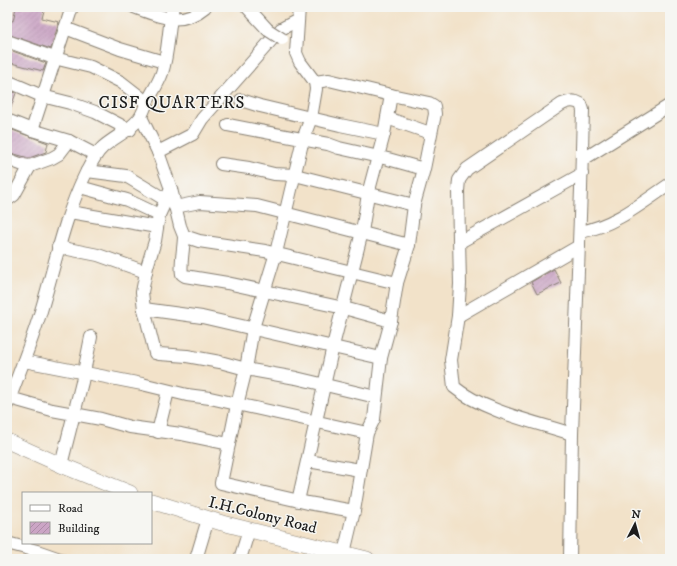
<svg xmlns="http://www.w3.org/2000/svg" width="677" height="566" viewBox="0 0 677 566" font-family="'IM FELL DW Pica',serif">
	<defs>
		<pattern id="building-hatch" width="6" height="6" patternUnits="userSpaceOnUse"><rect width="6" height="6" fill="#cba5c5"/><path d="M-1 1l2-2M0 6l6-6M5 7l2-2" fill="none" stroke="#ae8da9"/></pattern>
	</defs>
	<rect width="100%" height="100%" fill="#f6f6f2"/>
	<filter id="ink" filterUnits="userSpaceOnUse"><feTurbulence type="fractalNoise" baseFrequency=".025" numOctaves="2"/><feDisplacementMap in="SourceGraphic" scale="8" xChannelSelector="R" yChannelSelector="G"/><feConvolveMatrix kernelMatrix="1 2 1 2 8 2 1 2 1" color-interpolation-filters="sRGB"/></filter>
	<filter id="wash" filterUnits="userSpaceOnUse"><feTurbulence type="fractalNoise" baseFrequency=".012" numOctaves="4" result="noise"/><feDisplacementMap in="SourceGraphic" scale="16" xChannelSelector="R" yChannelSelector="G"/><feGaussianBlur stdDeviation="0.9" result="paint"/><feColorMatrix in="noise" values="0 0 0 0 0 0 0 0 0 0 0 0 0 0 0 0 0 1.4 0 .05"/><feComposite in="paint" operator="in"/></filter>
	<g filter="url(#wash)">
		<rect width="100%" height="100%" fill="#f2e2c9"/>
		<g id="blocks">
			<g fill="url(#building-hatch)">
				<polygon points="16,7 45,7 42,18 59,22 51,49 7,34 7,20 13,21"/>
				<polygon points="7,49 46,63 43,71 7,62"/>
				<polygon points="8,90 16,93 9,113 7,113 7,93"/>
				<polygon points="7,128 48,143 46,152 29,158 7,152"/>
				<polygon points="554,269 561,283 537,294 531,282"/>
			</g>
		</g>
	</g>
	<g filter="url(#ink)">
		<use href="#blocks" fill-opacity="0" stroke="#877f72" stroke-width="1"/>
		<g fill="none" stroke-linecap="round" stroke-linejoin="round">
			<g stroke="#877f72" stroke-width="14">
				<g id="minor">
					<path d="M134,7C160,17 181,27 205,7"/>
					<polyline points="247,7 268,30"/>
					<polyline points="299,7 296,53 300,62 315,82 316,89 311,118 303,139 276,253 253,328 246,369 237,405 221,483 308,503 354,511 344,553"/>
					<polyline points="65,28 120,49 164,62"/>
					<polyline points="7,41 54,58 91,67 121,82 139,96 147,104"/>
					<polyline points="7,81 42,96 70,103 95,112 130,130"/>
					<polyline points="241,100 260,106 340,125 384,134"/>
					<polyline points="141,117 158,152 171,189 180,226 184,236 199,241 265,251 397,283"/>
					<polyline points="387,118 430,133"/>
					<polyline points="7,120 32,130 69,141 96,155"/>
					<polyline points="228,125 328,144 339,148 388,159 424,169"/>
					<polyline points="32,130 72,7"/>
					<polyline points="158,152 193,134 202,119 281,29 298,20"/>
					<polyline points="7,159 23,165 30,166 52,158 59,154 69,141"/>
					<polyline points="582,160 670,105"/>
					<polyline points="221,164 249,168 274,174 295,175 414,205"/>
					<polyline points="87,171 126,176 166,200"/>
					<polyline points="80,187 127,200 159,215"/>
					<polyline points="171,189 159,215 155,241 147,267 142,292 144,309 155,353 159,354 187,356 220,362 246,369 296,378 376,397"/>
					<polyline points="7,200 14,195 30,166"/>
					<polyline points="175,207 200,202 257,206 409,245"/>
					<polyline points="70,212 157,227"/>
					<path d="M580,232C614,226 642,203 670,184"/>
					<path d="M184,236C184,246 180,265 182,274L185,276L227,283L344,308L391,321"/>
					<polyline points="460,242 582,174"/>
					<polyline points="58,247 98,255 146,272"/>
					<polyline points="144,309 202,317 381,358"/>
					<polyline points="458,316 579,246"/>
					<polyline points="24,361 142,384 187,395 210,398 367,433"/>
					<polyline points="10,398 52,410 101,419 130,427 181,434 229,444"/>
					<path d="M7,405C19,374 31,343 41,311C55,265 64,218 85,175C90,165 95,154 103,147C116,136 128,132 139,119C143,114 145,106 148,100C153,91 159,82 162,73C169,51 168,29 173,7"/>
					<polyline points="158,432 168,391"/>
					<polyline points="308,461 360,470"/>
					<polyline points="61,465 82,382 91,337"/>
					<polyline points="298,501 333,346 362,232 368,194 384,134 391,95 329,80 315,82"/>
					<polyline points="354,511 367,433 374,419 381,358 391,321 397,283 409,245 414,205 424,169 435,114 434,106 429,103 391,95"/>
					<polyline points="7,543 37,551 60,559"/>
					<polyline points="196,559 208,519"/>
					<polyline points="240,559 249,530"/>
					<path d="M570,559L572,434L581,189L583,110L581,104C574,100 569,101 562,104L467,169L459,180L458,191L460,284L458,316L451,360L454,387C483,411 535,422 572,434"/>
				</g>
			</g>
			<g stroke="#877f72" stroke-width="16">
				<g id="tertiary">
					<polyline points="7,441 61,465 130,493"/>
					<polyline points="151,501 222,523 367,559"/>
				</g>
			</g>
			<use href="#minor" stroke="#fff" stroke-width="12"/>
			<use href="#tertiary" stroke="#fff" stroke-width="15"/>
			<g stroke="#877f72" stroke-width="14" stroke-linecap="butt">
				<polyline id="minor-bridge" points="268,30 282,39"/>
			</g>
			<use href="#minor-bridge" stroke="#fff" stroke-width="12"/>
		</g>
	</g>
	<g text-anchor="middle" stroke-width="3" stroke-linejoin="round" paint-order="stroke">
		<g font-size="16" fill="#1c1c1c" stroke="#f6f6f2">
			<text transform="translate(263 514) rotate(14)" y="6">I.H.Colony Road</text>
		</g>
		<g font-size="17" letter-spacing="1" fill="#1c1c1c" stroke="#f6f6f2">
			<text x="172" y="108">CISF QUARTERS</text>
		</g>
	</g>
	<rect width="677" height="566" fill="none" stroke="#f6f6f2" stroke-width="24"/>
	<rect x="22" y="492" width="130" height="52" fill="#f6f6f2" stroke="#9f9f9c"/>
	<rect x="30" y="505" width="20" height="6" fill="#ffffff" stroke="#9f9f9c"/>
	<text x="58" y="512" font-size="12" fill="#1c1c1c">Road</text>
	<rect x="30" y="522" width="20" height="12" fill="url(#building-hatch)" stroke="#9f9f9c"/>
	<text x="58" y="532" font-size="12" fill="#1c1c1c">Building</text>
	<g transform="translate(635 524) rotate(6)" stroke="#f6f6f2" stroke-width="3" paint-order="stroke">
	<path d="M0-3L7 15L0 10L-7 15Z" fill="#1c1c1c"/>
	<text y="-6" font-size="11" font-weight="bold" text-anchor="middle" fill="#1c1c1c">N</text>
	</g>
</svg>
